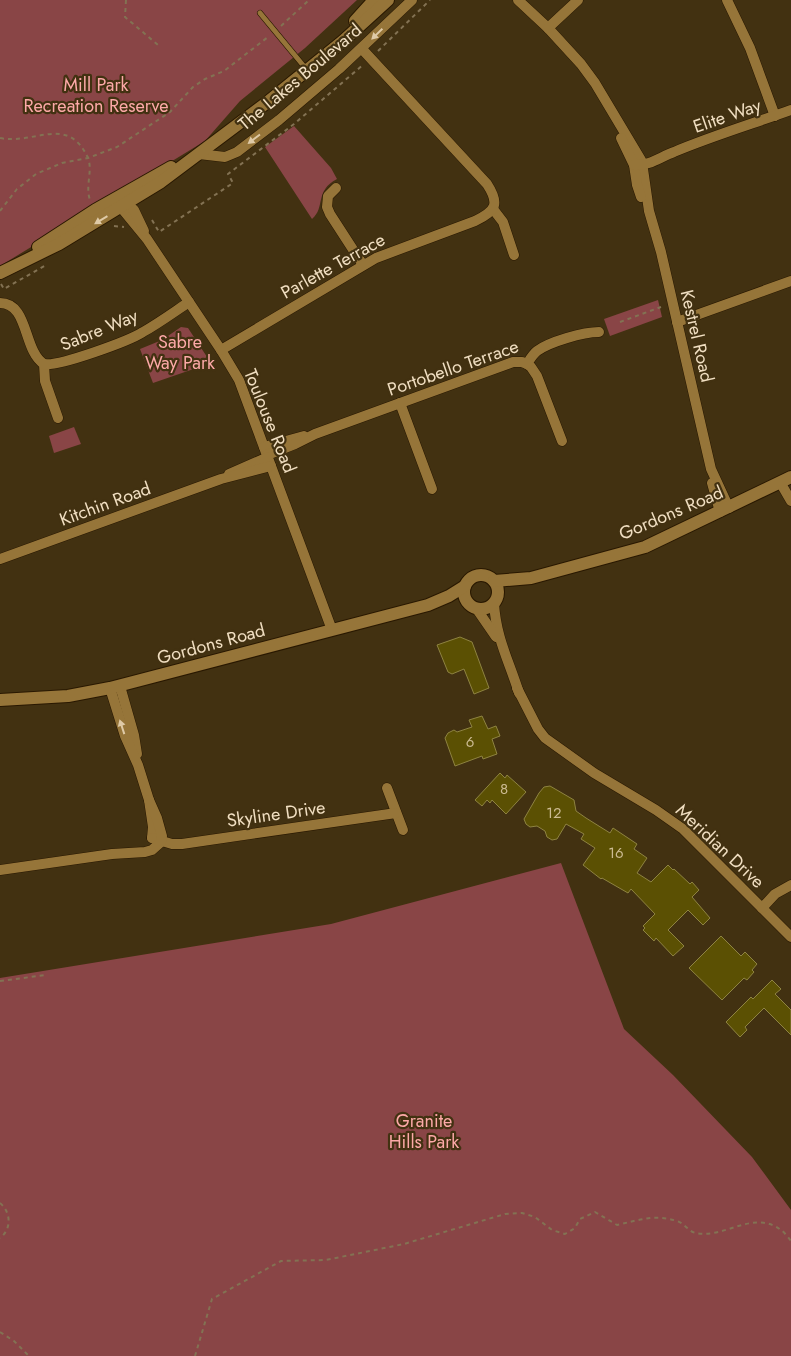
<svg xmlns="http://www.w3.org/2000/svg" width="791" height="1356" viewBox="0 0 791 1356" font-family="Jost,sans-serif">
	<rect width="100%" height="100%" fill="#423111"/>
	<g fill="#894546">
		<polygon points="0,0 357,0 305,48 240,101 205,141 0,266"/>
		<path d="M294,126L331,168L337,179C314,191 326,207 312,219L265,147Z"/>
		<polygon points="658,300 662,317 610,336 604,319"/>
		<polygon points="181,327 188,328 211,363 153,383 140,349 162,340"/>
		<polygon points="74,427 81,444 54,453 49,436"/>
		<polygon points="561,863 624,1029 673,1075 752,1157 791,1210 791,1356 0,1356 0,978 331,924"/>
	</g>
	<g fill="#5b5003" stroke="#8e8341">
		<polygon points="460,637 472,642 489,688 474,694 464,669 452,674 448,672 437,645"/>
		<polygon points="482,716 488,729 496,726 500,736 492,739 497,754 483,759 482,756 455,766 445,738 448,733 454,730 457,732 472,727 469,720"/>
		<polygon points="500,773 505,778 507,775 526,792 506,814 492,800 490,803 487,800 482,806 475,800"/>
		<polygon points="550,786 574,800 576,811 586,818 610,833 613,828 637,844 634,849 647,858 637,873 651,882 668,865 673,870 674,869 690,884 692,882 699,890 692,897 710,918 703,925 688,910 668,930 684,946 673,956 656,938 654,941 643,930 645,928 643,926 655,914 631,889 628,893 602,878 601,879 583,865 595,848 581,839 584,834 566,824 557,839 552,840 547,837 545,831 537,826 530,827 526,824 524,819 539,793 544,787"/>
		<polygon points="721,936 741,956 745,952 757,964 752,970 754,972 747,980 744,978 722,1000 689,968"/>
		<polygon points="772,980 781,989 775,994 791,1010 791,1035 764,1008 745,1027 747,1030 740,1037 726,1022 751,997 753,999"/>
	</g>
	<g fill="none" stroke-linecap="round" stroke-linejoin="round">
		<g stroke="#291800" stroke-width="6">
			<polyline id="lane" points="260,13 307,70"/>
		</g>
		<g stroke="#291800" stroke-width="11">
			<g id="street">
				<polyline points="518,0 548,28 581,64 595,83 641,160 643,169 649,211 661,252 711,469 729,508"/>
				<polyline points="727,0 750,48 775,116"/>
				<polyline points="548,28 578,0"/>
				<polyline points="621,138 634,165 637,185 641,197"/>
				<polyline points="199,154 225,157 237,152 279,120 339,69 412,0"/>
				<path d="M634,165C650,166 660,157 674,152C712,136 752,124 791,110"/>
				<polyline points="336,188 328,196 327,207 330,214 363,265"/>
				<polyline points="119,199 124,211 147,239 221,350 239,380 332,630"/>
				<polyline points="122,199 134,210 144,231"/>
				<polyline points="493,209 503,222 514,255"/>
				<path d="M0,303C29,303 23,351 44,364L45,381L58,418"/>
				<polyline points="677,322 791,281"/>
				<path d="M221,350L376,258L475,221C496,211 500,204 487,184L362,49"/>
				<path d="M44,364C58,367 129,341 143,332C159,323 174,312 189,302"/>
				<polyline points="527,364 531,367 537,376 562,441"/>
				<polyline points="400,403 432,489"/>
				<polyline points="264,447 304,436"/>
				<path d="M267,455L295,444L315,434L513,362H522L527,364C530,359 533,354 537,351C549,342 583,332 599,332"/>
				<polyline points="229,474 268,457"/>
				<polyline points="780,482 791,501"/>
				<polyline points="712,483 720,512"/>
				<polyline points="0,559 221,479 271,466"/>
				<path d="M494,603C496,638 509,661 519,693"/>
				<polyline points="476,608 496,637"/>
				<polyline points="120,686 134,735 137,754"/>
				<polyline points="110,688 125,736 138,765 149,800 153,827 152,838"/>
				<polyline points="517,688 538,729 545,738 594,773 656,810 683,829 791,937"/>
				<polyline points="387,788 403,830"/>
				<polyline points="152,838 172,844 182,844 396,813"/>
				<polyline points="0,870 112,854 145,852 152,850 161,842 162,836 157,818 149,800"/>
				<polyline points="762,908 775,894 791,885"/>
			</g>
		</g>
		<g stroke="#291800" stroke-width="14">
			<g id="secondary">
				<polyline points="355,21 374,0"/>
				<polyline points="38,247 95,210 171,167"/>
				<polyline points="0,273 59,244 161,182 269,101 343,41 388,0"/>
				<circle cx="481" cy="592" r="17"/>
				<polyline points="494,581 531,578 645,547 791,477"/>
				<polyline points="0,700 68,696 110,688 428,605 449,596 465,586"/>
			</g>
		</g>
		<g stroke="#837253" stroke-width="2" stroke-dasharray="4 4" stroke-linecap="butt">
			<polyline points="126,0 125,17 158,45"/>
			<polyline points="281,26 309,0"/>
			<polyline points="378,51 430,0"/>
			<path d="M0,138C35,145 68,114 88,158C93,171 85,186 90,200"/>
			<polyline points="0,211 17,189 36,174 62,163 88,158 117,147 170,112 193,87 205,79 224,71 268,37"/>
			<polyline points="152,220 159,232 233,183 228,174 294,124 364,64"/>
			<polyline points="114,226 124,227"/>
			<polyline points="1,284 4,289 46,265"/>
			<polyline points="620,322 661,307"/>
			<polyline points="0,981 46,975"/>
			<path d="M0,1203C11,1212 12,1229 0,1238"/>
			<polyline points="0,1332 14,1341 29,1356"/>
			<path d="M195,1356L212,1299L281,1261L326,1260L404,1244L505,1214L522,1213L535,1217L552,1230L565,1234L575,1228L580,1219L595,1212L617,1225C639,1220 654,1214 677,1221C684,1223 689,1232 696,1233C725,1239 753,1209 781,1230C784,1232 788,1237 791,1241"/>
		</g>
		<use href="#lane" stroke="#967539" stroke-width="5"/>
		<use href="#street" stroke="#967539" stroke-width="10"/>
		<use href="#secondary" stroke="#967539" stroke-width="12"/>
	</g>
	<defs><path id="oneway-solid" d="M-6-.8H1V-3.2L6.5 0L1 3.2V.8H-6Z" transform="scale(1.25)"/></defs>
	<g fill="#dfcaa7">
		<use href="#oneway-solid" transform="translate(377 34) rotate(136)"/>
		<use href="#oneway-solid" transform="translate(254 139) rotate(143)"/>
		<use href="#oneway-solid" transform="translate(101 220) rotate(149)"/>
		<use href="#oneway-solid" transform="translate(122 727) rotate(-108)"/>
	</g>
	<g text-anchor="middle" stroke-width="4.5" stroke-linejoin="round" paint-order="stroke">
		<g font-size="15" fill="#ccbb92">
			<text x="470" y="747">6</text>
			<text x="504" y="794">8</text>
			<text x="554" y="818">12</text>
			<text x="616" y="858">16</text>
		</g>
		<g font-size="18" fill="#f1dfc2" stroke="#423111">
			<text transform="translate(300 77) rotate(-40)" y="6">The Lakes Boulevard</text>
			<text transform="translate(727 116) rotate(-19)" y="6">Elite Way</text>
			<text transform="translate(333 266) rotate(-29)" y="6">Parlette Terrace</text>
			<text transform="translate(99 330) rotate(-22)" y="6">Sabre Way</text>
			<text transform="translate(697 336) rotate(77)" y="6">Kestrel Road</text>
			<text transform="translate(453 368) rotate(-19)" y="6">Portobello Terrace</text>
			<text transform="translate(270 421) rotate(68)" y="6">Toulouse Road</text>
			<text transform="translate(105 504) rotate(-20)" y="6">Kitchin Road</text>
			<text transform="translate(671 513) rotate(-23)" y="6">Gordons Road</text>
			<text transform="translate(211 644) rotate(-15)" y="6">Gordons Road</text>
			<text transform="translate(276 814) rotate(-8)" y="6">Skyline Drive</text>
			<text transform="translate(720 846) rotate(43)" y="6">Meridian Drive</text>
		</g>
		<g font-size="18" fill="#fda9a8" stroke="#423111">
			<text x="96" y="91">Mill Park<tspan x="96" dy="21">Recreation Reserve</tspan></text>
			<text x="180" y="348">Sabre<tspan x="180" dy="21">Way Park</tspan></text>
			<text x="424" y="1127">Granite<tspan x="424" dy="21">Hills Park</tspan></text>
		</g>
	</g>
</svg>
